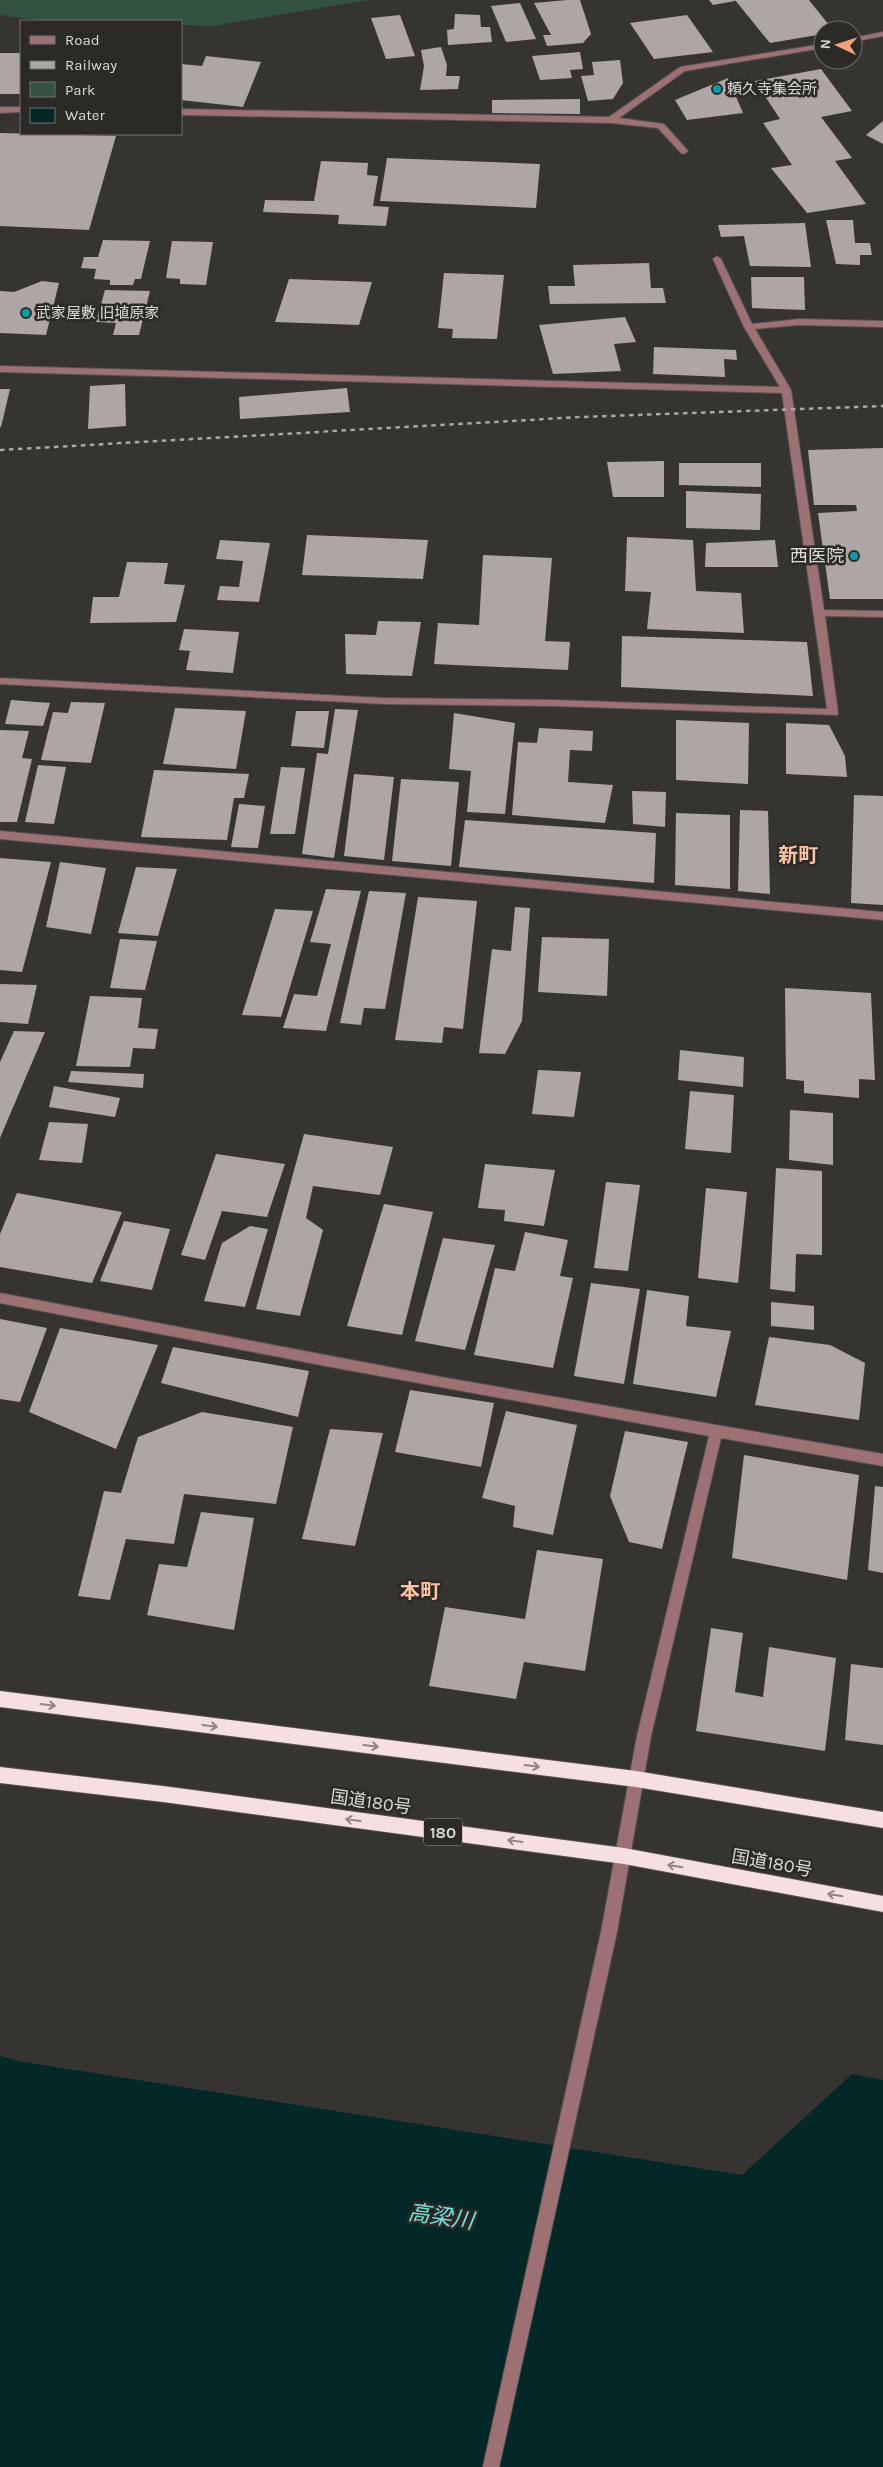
<svg xmlns="http://www.w3.org/2000/svg" width="883" height="2467" viewBox="0 0 883 2467" font-family="Karla,'Noto Sans JP',sans-serif">
	<rect width="100%" height="100%" fill="#363430"/>
	<polygon fill="#335340" points="0,0 368,0 213,26 181,25 181,21 45,21 0,15"/>
	<polygon fill="#042727" points="0,2056 23,2062 742,2175 852,2074 883,2080 883,2467 0,2467"/>
	<g fill="#ada6a5">
		<polygon points="567,0 580,0 591,34 583,43 547,46 543,35 551,35 534,3"/>
		<polygon points="709,0 735,0 735,1 713,5"/>
		<polygon points="735,0 809,0 833,30 823,30 823,34 770,43"/>
		<polygon points="520,3 536,39 506,42 491,6"/>
		<polygon points="455,14 480,15 481,27 490,27 492,42 448,45 447,30 454,29"/>
		<polygon points="400,15 415,56 386,59 371,18"/>
		<polygon points="687,15 713,52 654,59 630,23"/>
		<polygon points="441,47 447,65 446,76 460,76 458,89 420,90 424,66 421,50"/>
		<polygon points="580,52 583,69 570,70 572,78 540,80 532,56"/>
		<rect x="0" y="53" width="21" height="41"/>
		<polygon points="206,56 261,62 243,107 181,100 181,64 202,66"/>
		<polygon points="620,60 623,83 613,99 588,101 581,76 594,75 592,62"/>
		<polygon points="821,69 852,111 821,117 852,158 835,161 866,204 807,213 771,168 792,165 763,123 780,119 755,81"/>
		<polygon points="728,78 743,113 687,120 675,100"/>
		<polygon points="580,99 580,114 492,113 492,100"/>
		<polygon points="883,121 883,144 866,135"/>
		<polygon points="0,133 116,136 89,230 0,226"/>
		<polygon points="387,158 540,164 536,208 380,201"/>
		<polygon points="321,161 368,163 367,175 378,176 373,206 389,207 386,226 338,224 339,215 263,212 265,200 314,201"/>
		<polygon points="826,220 853,220 855,243 870,243 872,255 860,255 860,265 836,264"/>
		<polygon points="805,223 811,267 750,266 744,236 721,237 718,225"/>
		<polygon points="103,240 150,241 141,279 135,279 133,285 110,285 110,280 94,279 96,269 81,268 84,257 98,257"/>
		<polygon points="172,241 213,242 206,285 180,284 180,279 166,278"/>
		<polygon points="649,263 651,288 663,288 666,303 550,304 548,286 575,286 573,265"/>
		<polygon points="444,273 504,275 497,339 452,338 453,329 438,328"/>
		<polygon points="751,277 804,277 805,310 752,308"/>
		<polygon points="289,279 372,282 359,325 275,322"/>
		<polygon points="42,281 59,283 46,335 0,333 0,291 14,292"/>
		<polygon points="105,290 150,291 139,335 113,335 116,323 96,322"/>
		<polygon points="625,317 636,342 614,344 621,371 553,374 539,325"/>
		<polygon points="654,347 736,350 737,360 724,359 725,377 653,374"/>
		<polygon points="125,384 126,426 88,429 90,386"/>
		<polygon points="347,388 350,412 240,419 239,397"/>
		<polygon points="0,389 10,389 1,427 0,427"/>
		<polygon points="883,448 883,599 830,599 818,513 857,511 856,505 814,505 808,450"/>
		<polygon points="664,461 664,497 613,497 607,462"/>
		<polygon points="679,463 761,463 761,487 679,485"/>
		<polygon points="686,491 761,494 760,530 686,528"/>
		<polygon points="307,535 428,540 423,579 302,575"/>
		<polygon points="627,537 693,540 696,591 741,593 744,633 647,629 651,592 625,591"/>
		<polygon points="220,540 270,543 259,602 217,600 220,586 239,587 243,561 216,559"/>
		<polygon points="775,540 778,567 705,567 706,543"/>
		<polygon points="483,555 552,558 545,641 570,642 568,670 434,664 438,623 479,625"/>
		<polygon points="127,562 168,563 164,584 185,585 176,622 90,623 93,597 119,597"/>
		<polygon points="378,621 421,622 412,676 346,674 345,634 376,635"/>
		<polygon points="184,629 239,632 233,673 186,670 190,651 179,650"/>
		<polygon points="622,636 807,642 813,696 621,687"/>
		<polygon points="11,700 50,703 43,726 5,724"/>
		<polygon points="71,702 105,703 91,763 41,760 53,712 68,713"/>
		<polygon points="175,708 246,711 236,769 163,764"/>
		<polygon points="335,709 358,710 334,858 302,854 317,753 328,754"/>
		<polygon points="296,711 329,711 324,748 291,746"/>
		<polygon points="454,713 515,723 505,814 467,812 471,771 449,769"/>
		<polygon points="676,720 749,723 748,784 676,780"/>
		<polygon points="786,723 829,725 845,756 847,777 786,774"/>
		<polygon points="539,728 593,731 592,751 570,750 568,782 613,785 605,823 512,815 518,742 537,743"/>
		<polygon points="0,730 29,731 22,758 32,759 17,822 0,822"/>
		<polygon points="38,765 66,767 54,824 25,822"/>
		<polygon points="281,767 305,768 295,834 270,834"/>
		<polygon points="154,770 249,774 244,798 234,798 227,840 141,837"/>
		<polygon points="354,774 394,777 384,860 344,856"/>
		<polygon points="401,779 459,782 451,866 392,861"/>
		<polygon points="632,791 666,792 665,827 633,824"/>
		<polygon points="854,795 883,796 883,905 851,903"/>
		<polygon points="239,804 265,806 258,848 231,847"/>
		<polygon points="740,810 768,811 770,894 738,891"/>
		<polygon points="676,813 730,815 730,889 675,885"/>
		<polygon points="465,820 656,833 654,883 459,867"/>
		<polygon points="0,858 51,862 22,972 0,970"/>
		<polygon points="60,862 106,868 91,934 46,927"/>
		<polygon points="136,867 177,869 158,936 118,933"/>
		<polygon points="326,889 361,891 326,1031 283,1028 294,994 317,996 331,944 310,942"/>
		<polygon points="369,891 406,893 385,1009 364,1008 361,1025 340,1023"/>
		<polygon points="418,897 477,901 463,1029 444,1027 442,1043 395,1040"/>
		<polygon points="515,907 530,908 522,1021 505,1054 479,1053 492,949 511,951"/>
		<polygon points="275,909 313,911 281,1017 242,1015"/>
		<polygon points="542,937 609,939 607,996 538,992"/>
		<polygon points="120,939 157,941 145,990 110,988"/>
		<polygon points="0,984 37,985 28,1024 0,1022"/>
		<polygon points="785,988 871,993 875,1080 859,1079 859,1098 804,1093 804,1081 786,1079"/>
		<polygon points="90,996 142,998 138,1028 158,1029 155,1049 133,1048 130,1067 76,1066"/>
		<polygon points="14,1031 45,1032 0,1138 0,1062"/>
		<polygon points="680,1050 744,1057 743,1087 678,1080"/>
		<polygon points="538,1070 581,1072 574,1117 532,1114"/>
		<polygon points="71,1071 144,1074 143,1088 68,1082"/>
		<polygon points="54,1086 120,1098 115,1117 49,1107"/>
		<polygon points="690,1091 734,1095 731,1153 685,1149"/>
		<polygon points="790,1110 833,1113 833,1165 789,1160"/>
		<polygon points="49,1122 88,1124 82,1163 39,1160"/>
		<polygon points="304,1134 393,1147 380,1195 313,1186 306,1218 323,1230 300,1316 256,1309"/>
		<polygon points="216,1154 285,1164 267,1217 222,1211 205,1260 181,1255"/>
		<polygon points="485,1164 555,1170 544,1226 504,1221 505,1210 478,1208"/>
		<polygon points="776,1168 822,1171 822,1255 796,1254 795,1292 770,1289"/>
		<polygon points="606,1182 640,1185 628,1271 594,1268"/>
		<polygon points="706,1188 747,1192 738,1283 698,1278"/>
		<polygon points="17,1193 122,1212 92,1283 0,1267 0,1234"/>
		<polygon points="384,1204 433,1212 402,1335 347,1326"/>
		<polygon points="124,1221 170,1229 152,1290 100,1281"/>
		<polygon points="250,1226 268,1229 245,1307 204,1301 222,1243"/>
		<polygon points="525,1232 568,1240 560,1276 573,1278 553,1368 474,1355 495,1268 515,1271"/>
		<polygon points="443,1238 495,1245 465,1350 415,1341"/>
		<polygon points="591,1283 640,1289 624,1384 574,1376"/>
		<polygon points="647,1290 689,1296 686,1326 731,1331 716,1397 633,1384"/>
		<polygon points="771,1302 814,1306 814,1330 771,1326"/>
		<polygon points="0,1319 47,1328 20,1402 0,1399"/>
		<polygon points="60,1328 158,1345 116,1449 29,1412"/>
		<polygon points="769,1337 830,1345 865,1363 859,1420 755,1405"/>
		<polygon points="173,1347 309,1371 298,1417 161,1383"/>
		<polygon points="410,1390 494,1403 481,1467 395,1452"/>
		<polygon points="506,1411 577,1425 553,1535 513,1527 515,1506 482,1498"/>
		<polygon points="202,1412 293,1427 276,1504 184,1494 174,1544 126,1539 110,1600 78,1596 104,1491 121,1493 138,1437"/>
		<polygon points="330,1429 383,1433 355,1546 302,1539"/>
		<polygon points="625,1431 688,1442 662,1549 629,1542 610,1496"/>
		<polygon points="744,1455 859,1475 847,1580 732,1558"/>
		<polygon points="875,1486 883,1487 883,1573 868,1570"/>
		<polygon points="201,1512 254,1518 234,1630 147,1615 159,1564 187,1567"/>
		<polygon points="537,1550 603,1559 585,1671 524,1662 516,1699 429,1686 445,1607 525,1619"/>
		<polygon points="711,1628 743,1633 735,1692 763,1697 769,1647 836,1658 825,1751 696,1731"/>
		<polygon points="851,1664 883,1668 883,1745 845,1740"/>
	</g>
	<g fill="none" stroke-linecap="round" stroke-linejoin="round">
		<g stroke="#54524e" stroke-width="2">
			<g id="minor">
				<polygon points="883,32 883,36 853,42 853,38"/>
				<polygon points="823,44 823,48 685,71 619,118 664,124 688,151 684,154 681,153 658,128 611,123 181,115 181,109 609,117 680,67"/>
				<polygon points="0,107 21,107 21,112 0,113"/>
				<polygon points="717,256 721,259 752,324 799,319 883,321 883,327 799,325 755,329 791,390 824,610 883,611 883,617 825,616 838,713 837,715 554,706 384,704 0,684 0,678 384,698 554,700 827,709 782,393 0,372 0,366 780,387 744,327 713,259"/>
				<polygon points="0,831 883,912 883,920 0,839"/>
				<polygon points="0,1293 441,1377 883,1454 883,1466 721,1438 651,1736 617,1932 499,2467 483,2467 601,1932 637,1736 709,1436 331,1367 0,1303"/>
			</g>
		</g>
		<g stroke="#54524e" stroke-width="2">
			<g id="highway">
				<polygon points="0,1691 636,1771 883,1812 883,1828 636,1787 0,1707"/>
				<polygon points="0,1767 163,1786 624,1848 883,1896 883,1912 624,1864 163,1802 0,1783"/>
			</g>
		</g>
		<use href="#minor" fill="#9d7174" fill-rule="evenodd"/>
		<use href="#highway" fill="#f6dfe0" fill-rule="evenodd"/>
		<polyline stroke="#aaa8a4" stroke-width="2.5" stroke-dasharray="4.5 4.5" stroke-linecap="butt" points="0,450 581,417 883,406"/>
	</g>
	<defs><path id="oneway-shaft" d="M-6 0H5M1.5-3L5.5 0L1.5 3" fill="none" stroke-width="1.6" stroke-linecap="round" stroke-linejoin="round" transform="scale(1.25)"/></defs>
	<g stroke="#918483">
		<use href="#oneway-shaft" transform="translate(48 1705) rotate(7)"/>
		<use href="#oneway-shaft" transform="translate(210 1726) rotate(7)"/>
		<use href="#oneway-shaft" transform="translate(371 1746) rotate(7)"/>
		<use href="#oneway-shaft" transform="translate(532 1766) rotate(7)"/>
		<use href="#oneway-shaft" transform="translate(353 1820) rotate(-172)"/>
		<use href="#oneway-shaft" transform="translate(515 1841) rotate(-172)"/>
		<use href="#oneway-shaft" transform="translate(675 1866) rotate(-170)"/>
		<use href="#oneway-shaft" transform="translate(835 1895) rotate(-170)"/>
	</g>
	<g fill="#0f9aa8" stroke="#2c2a26" stroke-width="2">
		<circle cx="717" cy="89" r="5"/>
		<circle cx="26" cy="313" r="5"/>
		<circle cx="854" cy="556" r="5"/>
	</g>
	<g text-anchor="middle" stroke-width="5" stroke-linejoin="round" paint-order="stroke">
		<g font-size="15" fill="#dcdad7" stroke="#2c2a26" text-anchor="start">
			<text x="727" y="94">頼久寺集会所</text>
			<text x="36" y="318">武家屋敷 旧埴原家</text>
		</g>
		<rect fill="#2c2a26" stroke="#a7a5a2" stroke-width="1" x="424" y="1818.5" width="38" height="27" rx="4"/>
		<g font-size="16" font-weight="bold" fill="#dcdad7">
			<text x="443" y="1838">180</text>
		</g>
		<g font-size="18" fill="#dcdad7" stroke="#2c2a26" text-anchor="end">
			<text x="844" y="562">西医院</text>
		</g>
		<g font-size="18" fill="#dcdad7" stroke="#2c2a26">
			<text transform="translate(371 1802) rotate(8)" y="6">国道180号</text>
			<text transform="translate(772 1863) rotate(10)" y="6">国道180号</text>
		</g>
		<g font-size="20" font-weight="bold" fill="#fec3a4" stroke="#2c2a26">
			<text x="798" y="862">新町</text>
			<text x="420" y="1598">本町</text>
		</g>
		<g font-size="22" font-style="italic" fill="#7ce1e1" stroke="#2c2a26">
			<text transform="translate(441 2216) rotate(8)" y="8">高梁川</text>
		</g>
	</g>
	<rect x="20" y="20" width="162" height="115" fill="#2c2a26" stroke="#72706d"/>
	<rect x="30" y="36" width="25" height="8" fill="#9d7174" stroke="#72706d"/>
	<text x="65" y="45" font-size="15" fill="#dcdad7">Road</text>
	<rect x="30" y="61" width="25" height="8" fill="#aaa8a4" stroke="#72706d"/>
	<text x="65" y="70" font-size="15" fill="#dcdad7">Railway</text>
	<rect x="30" y="82" width="25" height="15" fill="#335340" stroke="#72706d"/>
	<text x="65" y="95" font-size="15" fill="#dcdad7">Park</text>
	<rect x="30" y="108" width="25" height="15" fill="#042727" stroke="#72706d"/>
	<text x="65" y="120" font-size="15" fill="#dcdad7">Water</text>
	<g transform="translate(838 45) rotate(274)"><circle r="24" fill="#2c2a26" stroke="#72706d"/>
	<path d="M0-4L9 19L0 12L-9 19Z" fill="#f0a27a"/>
	<text y="-8" font-size="14" font-weight="bold" text-anchor="middle" fill="#dcdad7">N</text>
	</g>
</svg>
